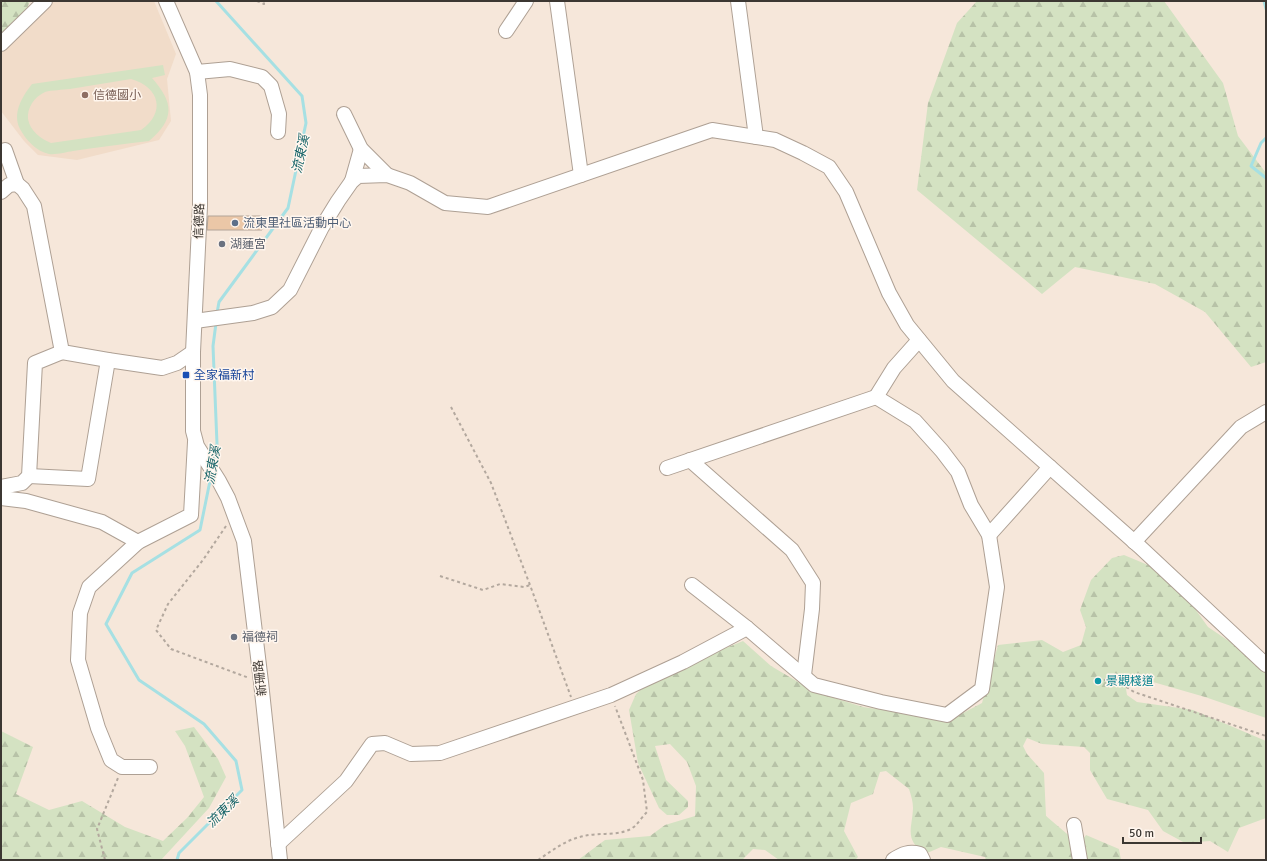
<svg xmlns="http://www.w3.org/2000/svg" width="1267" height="861" viewBox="0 0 1267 861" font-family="Signika,'Noto Sans TC',sans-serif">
	<defs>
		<pattern id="forest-firs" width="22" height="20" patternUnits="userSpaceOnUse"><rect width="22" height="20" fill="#d4e2c2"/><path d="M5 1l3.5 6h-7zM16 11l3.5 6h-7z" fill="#b7c2a7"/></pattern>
	</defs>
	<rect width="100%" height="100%" fill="#f6e7da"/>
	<polygon fill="#f1dcc9" points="45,1 154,1 176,54 167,79 171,121 159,140 77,160 38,155 24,141 1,111 1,50"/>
	<g fill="url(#forest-firs)">
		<polygon points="1,1 30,1 26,11 1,36"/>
		<polygon points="977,1 1164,1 1223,83 1238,136 1266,173 1266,362 1251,367 1205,312 1155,284 1075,267 1042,294 917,190 928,103 957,23"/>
		<path d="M1124,555L1148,565L1183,592L1208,627L1266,666V718L1205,697L1153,682H1135L1126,689L1127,695L1137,702L1193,710L1266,741V818L1239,828L1228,852L1210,841L1185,843L1163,831L1148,810L1107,799L1090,770V753L1084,747L1042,744L1027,738L1023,746L1027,754L1044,773L1046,816L1073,839L1081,842L1086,835L1119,849L1121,860H986L985,857L941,847L925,854C904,839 912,830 913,808C913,802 911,795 909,789L886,771L880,772L873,794L851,803L844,831L858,857L855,860H779L765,850L753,849L742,860H578L605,840L650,836L665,825L695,816L696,786L687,762L670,744L655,746L666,780L688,801V807L679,815H667L659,808L638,763L629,710L636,694L655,677L743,641L771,666L815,692L863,707L950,720L982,703L998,645L1042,640L1063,652L1081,645L1086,627L1080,610L1091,580L1112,558Z"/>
		<polygon points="194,727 218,759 226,777 209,808 161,860 1,860 1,731 33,747 16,794 49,810 82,801 125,827 163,841 187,818 204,797 185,746 175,731"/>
	</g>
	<path fill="#d4e2c2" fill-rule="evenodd" d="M163,65L165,75L152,78C174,103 175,119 149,141C124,144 98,147 73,151C66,152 56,155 49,154C36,151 26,140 20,129C12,113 22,97 32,84ZM131,79C160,87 166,113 141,130L51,143C41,139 30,131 28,119C27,108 34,97 45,92C52,90 62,90 70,89C90,86 111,82 131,79Z"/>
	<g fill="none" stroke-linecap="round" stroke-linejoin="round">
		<g stroke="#a6e0e3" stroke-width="3">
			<polyline points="216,1 302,96 306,123 288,208 219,302 217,313"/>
			<polyline points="1264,1 1266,9"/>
			<polyline points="1266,138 1261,143 1251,166 1266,178"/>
			<polyline points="213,463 217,444 213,346 216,323"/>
			<polyline points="177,860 179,853 242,790 236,761 204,724 139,680 106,624 132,573 200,530 211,476"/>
		</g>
	</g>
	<polygon fill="#ebc7a7" stroke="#b2a498" points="208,216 262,216 262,230 207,230"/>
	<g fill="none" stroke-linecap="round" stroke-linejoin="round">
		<g stroke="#aea094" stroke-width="16">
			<g id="minor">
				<polyline points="166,1 197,72 200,95 200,206 193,352 193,431 197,446 219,481 228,498 244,541 261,682 280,860"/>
				<polyline points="557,1 581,175"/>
				<polyline points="738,1 756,137"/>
				<polyline points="506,31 526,1"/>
				<polyline points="1,44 45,1"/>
				<polyline points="197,72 230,69 262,77 271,86 279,114 278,132"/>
				<polyline points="344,114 361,149 387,175"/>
				<polyline points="5,150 17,184"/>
				<polyline points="352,181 361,149"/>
				<polyline points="1,192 9,185 17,184 23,189 34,206 62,352 108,360 162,368 177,363 193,352"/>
				<polyline points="195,321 253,313 272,307 290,290 322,227 338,201 352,181 358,176 387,175 410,183 445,203 488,207 712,130 775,140 803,153 829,167 846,192 889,293 907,325 953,381 1139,546 1266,665"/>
				<polyline points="690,460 792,550 813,583 812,609 804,675"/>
				<polyline points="667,468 876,397"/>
				<polyline points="29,476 88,479 108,360"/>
				<polyline points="1,487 22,483 29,476 35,363 62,352"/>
				<polyline points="1,498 26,501 102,522 138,542"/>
				<polyline points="989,535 1050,467"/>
				<polyline points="1134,542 1241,427 1266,412"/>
				<polyline points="692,585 747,628 814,685 881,702 947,715 982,689 997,587 989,535 971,505 958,472 942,451 915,421 876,397 894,368 919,340"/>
				<polyline points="150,767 122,767 111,760 98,728 78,660 80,613 89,587 138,542 191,515 195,442"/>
				<polyline points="1074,825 1080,860"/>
				<polyline points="278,844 346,781 372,744 385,743 411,754 440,753 611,695 683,662 747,628"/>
				<path d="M893,860C902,854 909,851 920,854L923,860"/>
			</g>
		</g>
		<g stroke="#b3a89e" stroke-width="2" stroke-dasharray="3 3" stroke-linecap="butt">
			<polyline points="257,1 264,4 264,1"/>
			<polyline points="451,407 491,483 530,585 571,697"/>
			<polyline points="226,526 203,560 168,604 156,630 171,649 249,678"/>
			<polyline points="440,576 483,590 500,584 524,587 530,585"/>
			<path d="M1098,681C1113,677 1122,684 1134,692L1266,736"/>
			<polyline points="105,860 97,829 118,778"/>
			<path d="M538,860C553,850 567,839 584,836C600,832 622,837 635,826C639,822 643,816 647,812L643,780L615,706"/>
		</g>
		<use href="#minor" stroke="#fff" stroke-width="14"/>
	</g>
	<circle fill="#8d6e63" stroke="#fff6ee" stroke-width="1.5" cx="85" cy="95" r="4"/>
	<circle fill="#5c6f8a" stroke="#fff6ee" stroke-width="1.5" cx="235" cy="223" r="4"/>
	<g fill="#6b7280" stroke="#fff6ee" stroke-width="1.5">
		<circle cx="222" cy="244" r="4"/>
		<circle cx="234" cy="637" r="4"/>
	</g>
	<rect fill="#1a4fb4" stroke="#fff6ee" stroke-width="1.5" x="182" y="371" width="8" height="8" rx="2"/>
	<circle fill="#0f9aa8" stroke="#fff6ee" stroke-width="1.5" cx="1098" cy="681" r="4"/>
	<g text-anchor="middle" stroke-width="3" stroke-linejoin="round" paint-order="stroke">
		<g font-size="12" fill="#785e54" stroke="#fff6ee" text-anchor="start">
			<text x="93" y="99">信德國小</text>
		</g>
		<g font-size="12" fill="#3c3732" stroke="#fff6ee">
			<text transform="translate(199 221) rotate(-88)" y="4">信德路</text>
			<text transform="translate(260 678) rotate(-97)" y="4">新珊路</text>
		</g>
		<g font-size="12" fill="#4e5e75" stroke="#fff6ee" text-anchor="start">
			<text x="243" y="227">流東里社區活動中心</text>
		</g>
		<g font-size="12" fill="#5b616d" stroke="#fff6ee" text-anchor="start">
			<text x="230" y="248">湖蓮宮</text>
			<text x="242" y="641">福德祠</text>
		</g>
		<g font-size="12" fill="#164399" stroke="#fff6ee" text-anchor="start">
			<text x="194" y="379">全家福新村</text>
		</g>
		<g font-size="12" fill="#0d838f" stroke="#fff6ee" text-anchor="start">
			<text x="1106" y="685">景觀棧道</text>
		</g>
		<g font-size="13" font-style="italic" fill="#166468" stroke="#fff6ee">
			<text transform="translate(300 154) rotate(-78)" y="5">流東溪</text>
			<text transform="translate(212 465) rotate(-80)" y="5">流東溪</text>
			<text transform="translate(222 811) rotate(-45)" y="5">流東溪</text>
		</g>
	</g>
	<rect width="1267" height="861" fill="none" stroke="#3c3732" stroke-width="4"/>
	<path d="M1123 837v6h78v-6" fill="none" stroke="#3c3732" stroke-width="2"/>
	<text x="1129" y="837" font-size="12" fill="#3c3732" stroke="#fff6ee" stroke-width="3" paint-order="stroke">50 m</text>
</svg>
